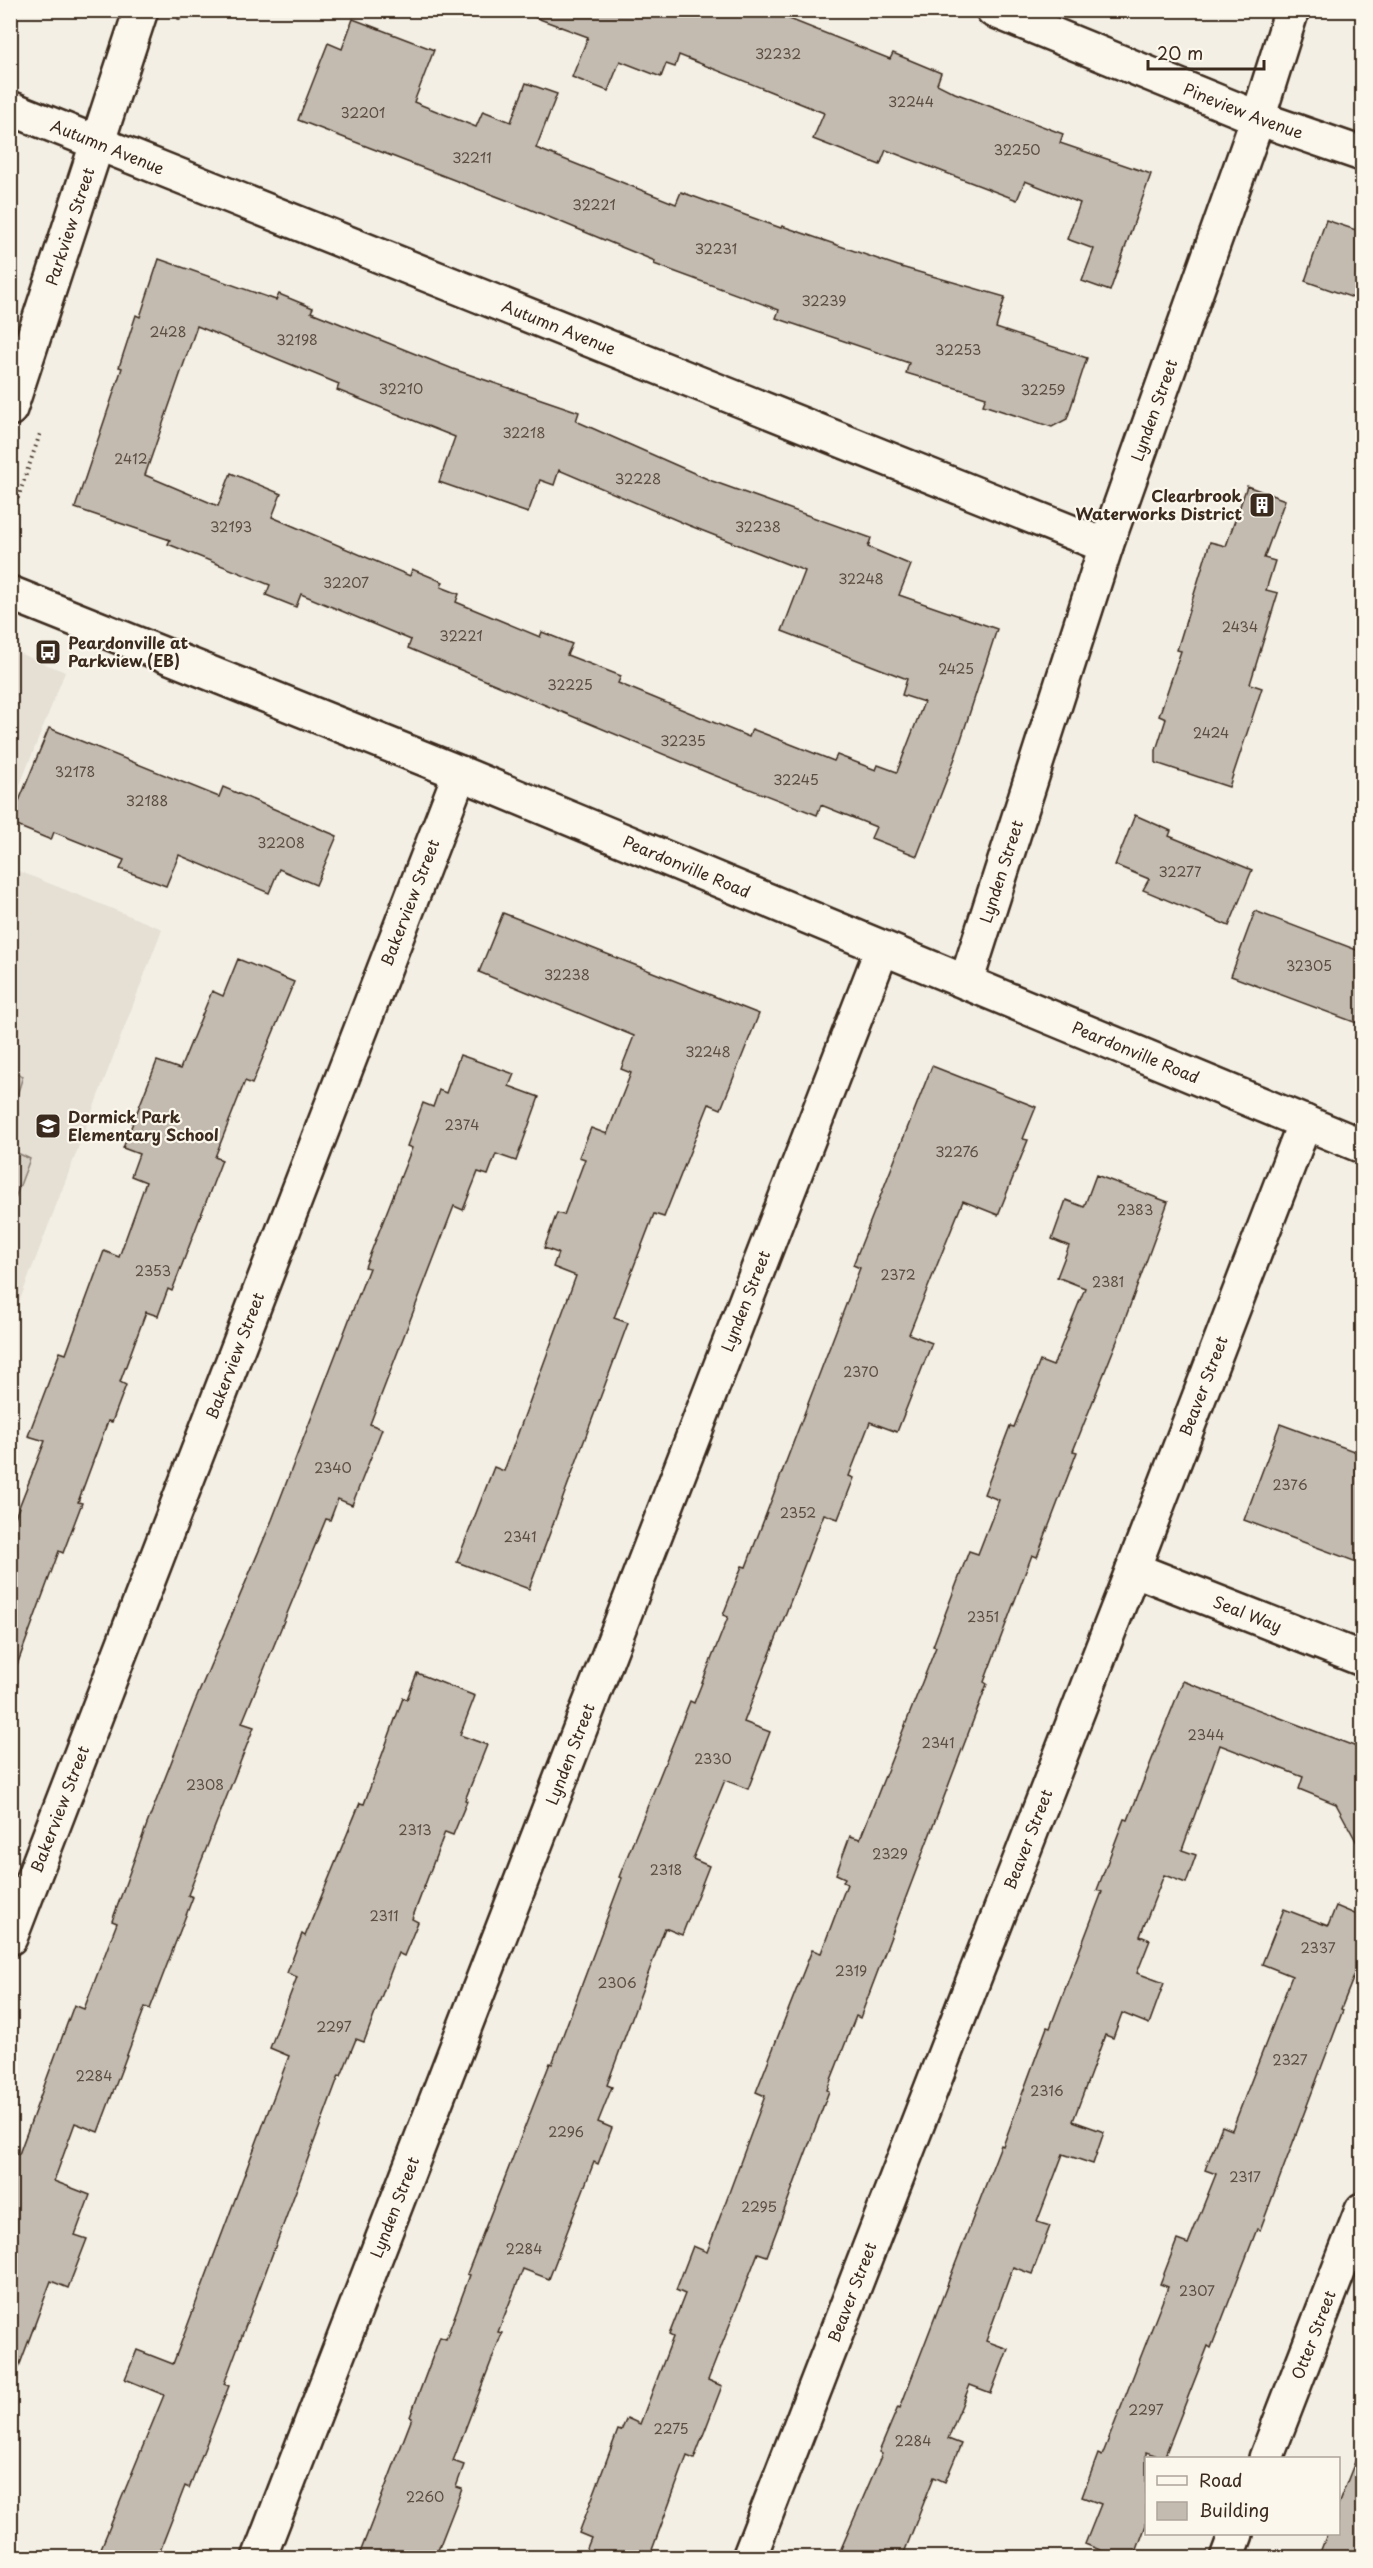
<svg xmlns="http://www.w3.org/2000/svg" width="1373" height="2568" viewBox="0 0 1373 2568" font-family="'Playpen Sans',sans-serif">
	<rect width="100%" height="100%" fill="#f3efe4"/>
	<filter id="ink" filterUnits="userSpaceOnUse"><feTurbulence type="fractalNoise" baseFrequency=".0167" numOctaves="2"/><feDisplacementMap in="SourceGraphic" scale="12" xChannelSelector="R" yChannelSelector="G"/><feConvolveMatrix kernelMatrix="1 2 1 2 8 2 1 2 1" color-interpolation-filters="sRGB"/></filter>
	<g filter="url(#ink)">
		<g fill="#e5dfd4">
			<polygon points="11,650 65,672 11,807"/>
			<polygon points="11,868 162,929 11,1323"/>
		</g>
		<g fill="#d8d1c6" stroke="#8a7e72" stroke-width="1.5">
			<polygon points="11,1071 23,1076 11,1115 10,1071"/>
			<polygon points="11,1150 30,1159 11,1209"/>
		</g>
		<g fill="#c3bbb0" stroke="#3b2a1e" stroke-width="1.5" fill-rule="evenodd">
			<polygon points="527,10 767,10 890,59 893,53 941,73 937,84 955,93 1063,134 1060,143 1151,174 1110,291 1082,281 1094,249 1067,239 1080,203 1025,181 1017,200 886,150 880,165 813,139 824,113 679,55 675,67 666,64 661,77 620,61 608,91 572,77 588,37 526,14"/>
			<polygon points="353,19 434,50 414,102 476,127 483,111 511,122 526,83 557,94 536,148 676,204 681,192 781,228 782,226 901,267 1005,297 996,328 1087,358 1067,419 1052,427 983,405 986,397 906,373 909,363 776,318 779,310 654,264 655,261 527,208 298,120 328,43 342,49"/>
			<polygon points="1326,220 1362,232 1362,301 1305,281"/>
			<path d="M159,259L276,300L279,294L313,308L311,312L453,369L579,412L576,421L712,481L871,538L868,547L911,565L899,595L997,629L955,758L917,856L871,838L876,827L821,805L817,815L711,774L408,648L411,640L301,594L296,607L266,595L270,585L168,544L170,540L75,508L122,368L119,367L136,315L140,317ZM197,326L339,384L337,390L455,437L439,482L528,513L540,480L554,485L559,470L688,525L805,571L782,631L907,679L902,695L924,702L897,772L878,765L876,770L837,755L834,761L752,729L749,737L618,683L621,676L567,655L572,644L542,632L540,637L456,602L459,594L441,587L443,582L412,569L410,576L272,517L281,494L231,473L218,506L145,475Z"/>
			<polygon points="1247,486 1285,500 1264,558 1275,561 1266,590 1278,593 1250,684 1262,688 1229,787 1156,763 1156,750 1166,719 1159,716 1181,651 1177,650 1210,542 1226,546"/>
			<polygon points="49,728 219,797 223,787 337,836 316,885 279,869 269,893 179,855 166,886 120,869 124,860 54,832 51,840 10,823"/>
			<polygon points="1135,815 1171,831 1169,836 1252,870 1229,926 1143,890 1149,879 1115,865"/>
			<polygon points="1255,911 1362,952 1362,1025 1231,976"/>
			<polygon points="503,913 759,1014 721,1109 709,1104 664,1217 654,1214 614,1318 628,1323 529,1589 457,1562 494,1467 504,1471 576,1276 553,1267 558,1253 544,1248 557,1213 564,1215 585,1159 579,1157 591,1128 607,1134 631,1073 621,1069 634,1036 479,972"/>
			<polygon points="238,959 294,982 252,1084 245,1081 215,1157 222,1160 172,1291 168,1289 158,1316 146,1312 120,1382 126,1385 112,1422 108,1421 78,1502 82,1503 63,1553 59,1551 14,1673 10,1672 10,1530 45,1441 28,1436 60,1352 66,1354 104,1251 119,1257 146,1182 131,1176 139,1154 123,1148 157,1061 180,1069 212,991 223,996"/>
			<polygon points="460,1055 514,1074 509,1086 539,1097 516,1161 496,1154 488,1175 478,1172 463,1210 454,1206 370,1424 382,1429 352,1505 338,1499 330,1520 326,1519 242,1723 254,1727 188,1895 193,1897 150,2009 145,2007 98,2132 75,2123 54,2181 90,2195 75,2235 87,2239 68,2288 51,2281 14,2380 10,2379 10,2151 19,2154 74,2005 84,2009 117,1923 112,1921 147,1824 194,1704 272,1520 369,1268 365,1267 412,1148 407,1146 423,1103 433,1107 439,1090 446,1093"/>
			<polygon points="932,1066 1036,1107 1023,1139 1028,1140 998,1215 963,1201 909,1334 932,1343 897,1432 870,1422 849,1476 854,1478 838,1519 824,1514 744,1722 770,1732 748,1789 725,1780 693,1859 709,1866 682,1935 665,1928 607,2085 612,2087 598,2122 612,2128 598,2164 594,2162 549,2279 523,2269 498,2332 502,2333 453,2461 464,2465 456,2487 462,2489 435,2558 358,2558 412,2418 410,2417 440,2337 446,2339 470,2275 467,2274 550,2063 552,2064 622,1878 619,1877 690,1701 694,1703 728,1617 723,1615 742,1566 746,1567 809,1401 860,1268 853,1265"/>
			<polygon points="1096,1175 1168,1202 1117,1341 1073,1451 1077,1452 1037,1557 1032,1555 984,1682 987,1684 860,2018 856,2016 827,2090 829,2091 767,2256 758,2253 708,2380 722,2386 694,2459 687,2456 649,2558 583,2558 591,2538 579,2533 618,2430 621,2431 627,2418 640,2424 673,2337 669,2335 685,2294 676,2290 693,2246 707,2252 765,2096 756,2092 812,1950 821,1953 847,1884 843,1882 845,1878 836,1874 850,1836 860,1839 936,1647 933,1646 969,1551 978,1554 999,1500 984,1494 1010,1426 1014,1427 1040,1361 1053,1366 1085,1288 1057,1277 1069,1246 1052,1239 1066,1200 1084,1207"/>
			<polygon points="1280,1424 1362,1454 1362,1564 1244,1520"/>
			<polygon points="417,1673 475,1696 460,1735 487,1745 465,1800 467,1801 453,1835 445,1832 412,1919 418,1922 404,1956 398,1953 364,2042 356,2039 341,2076 339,2075 224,2384 229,2386 189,2488 185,2486 157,2558 97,2558 164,2395 125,2379 137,2350 173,2364 289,2056 270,2048 297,1977 287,1973 302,1934 305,1936 360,1803 364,1804 403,1698 407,1699"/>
			<polygon points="1183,1681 1362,1749 1362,1852 1336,1804 1299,1789 1303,1777 1220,1745 1182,1850 1196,1855 1186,1883 1164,1875 1140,1936 1150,1940 1137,1973 1164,1983 1149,2024 1122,2013 1113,2038 1105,2035 1073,2121 1104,2132 1093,2164 1063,2154 1037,2222 1050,2226 1032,2274 1013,2267 986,2341 1008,2349 991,2393 970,2385 948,2439 961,2444 945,2482 934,2477 902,2558 837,2558 882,2454 879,2452 898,2407 900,2408 1001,2145 1003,2146 1047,2027 1050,2028 1102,1892 1097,1890 1124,1819 1128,1820"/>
			<polygon points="1336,1906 1362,1917 1362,1956 1341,2009 1343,2010 1260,2230 1257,2229 1211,2348 1208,2346 1164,2458 1146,2452 1146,2525 1134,2558 1120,2558 1085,2544 1101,2504 1082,2497 1098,2454 1102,2456 1168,2287 1160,2284 1177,2240 1188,2244 1216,2174 1205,2170 1222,2126 1232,2130 1292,1976 1262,1964 1284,1909 1328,1926"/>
			<polygon points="1360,2449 1362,2449 1362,2558 1318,2558 1327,2534 1338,2534 1338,2505"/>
		</g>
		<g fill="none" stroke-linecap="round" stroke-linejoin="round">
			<g stroke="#3b2a1e" stroke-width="38">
				<g id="minor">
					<path id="s1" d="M993,10L1258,118L1362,154"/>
					<path id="s2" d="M10,108L1106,546"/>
					<path id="s3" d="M10,409L141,10"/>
					<path id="s4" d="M966,982L1106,546L1258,118L1292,10"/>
					<path id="s5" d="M1133,1569L1362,1659"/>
					<path id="s6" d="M10,1938L460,773"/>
					<path id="s7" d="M1266,2458L1362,2210"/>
					<path id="s8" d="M259,2558L882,949"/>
					<path id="s9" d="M749,2558L1133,1569L1305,1122"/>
					<polyline points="1227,2558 1236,2534"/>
				</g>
			</g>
			<g stroke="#3b2a1e" stroke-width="38">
				<g id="major">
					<path id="s10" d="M10,593L460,773L1362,1146"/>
				</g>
			</g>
			<g stroke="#3b2a1e" stroke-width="4" stroke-dasharray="1.5 4.5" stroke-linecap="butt">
				<polyline points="179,20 182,10"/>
				<polyline points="10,521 41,431"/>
			</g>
			<use href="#minor" stroke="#fbf7ec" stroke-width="33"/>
			<use href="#major" stroke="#fbf7ec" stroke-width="33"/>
		</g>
	</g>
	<defs>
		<g id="building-square" transform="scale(1.35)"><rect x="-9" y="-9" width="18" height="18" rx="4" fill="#3b2a1e" stroke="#fbf7ec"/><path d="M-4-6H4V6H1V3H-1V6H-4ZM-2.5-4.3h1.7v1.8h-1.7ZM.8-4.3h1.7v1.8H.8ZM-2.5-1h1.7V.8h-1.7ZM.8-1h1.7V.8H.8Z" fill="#fff"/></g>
		<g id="bus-square" transform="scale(1.35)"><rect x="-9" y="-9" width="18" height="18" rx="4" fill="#3b2a1e" stroke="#fbf7ec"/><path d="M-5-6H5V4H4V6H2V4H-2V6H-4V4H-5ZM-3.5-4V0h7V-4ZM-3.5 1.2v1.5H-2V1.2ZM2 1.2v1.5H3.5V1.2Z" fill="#fff"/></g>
		<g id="school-square" transform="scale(1.35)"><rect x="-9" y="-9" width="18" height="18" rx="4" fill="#3b2a1e" stroke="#fbf7ec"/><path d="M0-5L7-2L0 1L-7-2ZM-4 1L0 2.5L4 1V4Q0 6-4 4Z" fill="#fff"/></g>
	</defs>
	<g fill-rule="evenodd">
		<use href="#building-square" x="1262" y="505"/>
		<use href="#bus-square" x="48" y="652"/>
		<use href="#school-square" x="48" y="1126"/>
	</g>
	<g text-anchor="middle" stroke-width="4.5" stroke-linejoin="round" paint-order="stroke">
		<g font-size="14" fill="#5d4e42">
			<text x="778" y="59">32232</text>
			<text x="911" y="107">32244</text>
			<text x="363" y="118">32201</text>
			<text x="1017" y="155">32250</text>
			<text x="472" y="163">32211</text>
			<text x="594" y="210">32221</text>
			<text x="716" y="254">32231</text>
			<text x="824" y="306">32239</text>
			<text x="168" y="337">2428</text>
			<text x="297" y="345">32198</text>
			<text x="958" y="355">32253</text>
			<text x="401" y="394">32210</text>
			<text x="1043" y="395">32259</text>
			<text x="524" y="438">32218</text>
			<text x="131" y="464">2412</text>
			<text x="638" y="484">32228</text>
			<text x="231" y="532">32193</text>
			<text x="758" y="532">32238</text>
			<text x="861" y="584">32248</text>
			<text x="346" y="588">32207</text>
			<text x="1240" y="632">2434</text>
			<text x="461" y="641">32221</text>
			<text x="956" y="674">2425</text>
			<text x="570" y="690">32225</text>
			<text x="1211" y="738">2424</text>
			<text x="683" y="746">32235</text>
			<text x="75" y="777">32178</text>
			<text x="796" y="785">32245</text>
			<text x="147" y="806">32188</text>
			<text x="281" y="848">32208</text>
			<text x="1180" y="877">32277</text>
			<text x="1309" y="971">32305</text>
			<text x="567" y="980">32238</text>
			<text x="708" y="1057">32248</text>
			<text x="462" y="1130">2374</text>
			<text x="957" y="1157">32276</text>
			<text x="1135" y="1215">2383</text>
			<text x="153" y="1276">2353</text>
			<text x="898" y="1280">2372</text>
			<text x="1108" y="1287">2381</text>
			<text x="861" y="1377">2370</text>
			<text x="333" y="1473">2340</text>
			<text x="1290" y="1490">2376</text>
			<text x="798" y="1518">2352</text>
			<text x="520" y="1542">2341</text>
			<text x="983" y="1622">2351</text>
			<text x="1206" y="1740">2344</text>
			<text x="938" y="1748">2341</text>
			<text x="713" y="1764">2330</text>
			<text x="205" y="1790">2308</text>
			<text x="415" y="1835">2313</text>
			<text x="890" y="1859">2329</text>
			<text x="666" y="1875">2318</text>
			<text x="384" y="1921">2311</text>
			<text x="1318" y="1953">2337</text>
			<text x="851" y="1976">2319</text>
			<text x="617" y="1988">2306</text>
			<text x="334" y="2032">2297</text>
			<text x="1290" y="2065">2327</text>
			<text x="94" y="2081">2284</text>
			<text x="1047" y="2096">2316</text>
			<text x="566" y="2137">2296</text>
			<text x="1245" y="2182">2317</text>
			<text x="759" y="2212">2295</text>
			<text x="524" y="2254">2284</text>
			<text x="1197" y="2296">2307</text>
			<text x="1146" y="2415">2297</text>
			<text x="671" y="2434">2275</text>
			<text x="913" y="2446">2284</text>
			<text x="425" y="2502">2260</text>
		</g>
		<g font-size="16" fill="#3b2a1e" stroke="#fbf7ec">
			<text dy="6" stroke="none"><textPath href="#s1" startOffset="270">Pineview Avenue</textPath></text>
			<text dy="6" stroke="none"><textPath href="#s2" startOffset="105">Autumn Avenue</textPath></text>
			<text dy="6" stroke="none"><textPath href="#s3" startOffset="192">Parkview Street</textPath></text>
			<text dy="6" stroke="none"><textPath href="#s2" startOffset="591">Autumn Avenue</textPath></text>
			<text dy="6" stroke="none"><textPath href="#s4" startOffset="602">Lynden Street</textPath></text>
			<text dy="6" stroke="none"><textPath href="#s10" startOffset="730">Peardonville Road</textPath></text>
			<text dy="6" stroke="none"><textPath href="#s4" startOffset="116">Lynden Street</textPath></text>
			<text dy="6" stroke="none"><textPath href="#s6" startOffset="1110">Bakerview Street</textPath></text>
			<text dy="6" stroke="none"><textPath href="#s10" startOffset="1216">Peardonville Road</textPath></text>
			<text dy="6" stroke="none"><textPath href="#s8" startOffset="1348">Lynden Street</textPath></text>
			<text dy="6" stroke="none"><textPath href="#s6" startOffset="624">Bakerview Street</textPath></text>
			<text dy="6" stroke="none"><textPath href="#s9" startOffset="1257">Beaver Street</textPath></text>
			<text dy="6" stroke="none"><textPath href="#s5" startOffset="123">Seal Way</textPath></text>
			<text dy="6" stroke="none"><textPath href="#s8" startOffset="862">Lynden Street</textPath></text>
			<text dy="6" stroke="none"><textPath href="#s6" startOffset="138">Bakerview Street</textPath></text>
			<text dy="6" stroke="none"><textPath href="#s9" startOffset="771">Beaver Street</textPath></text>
			<text dy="6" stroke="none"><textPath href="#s8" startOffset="376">Lynden Street</textPath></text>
			<text dy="6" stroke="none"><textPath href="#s9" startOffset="285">Beaver Street</textPath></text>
			<text dy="6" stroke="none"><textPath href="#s7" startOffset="132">Otter Street</textPath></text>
		</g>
		<g font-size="16" font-weight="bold" fill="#3b2a1e" stroke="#fbf7ec" text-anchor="start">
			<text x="1242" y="502" text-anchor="end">Clearbrook<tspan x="1242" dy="18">Waterworks District</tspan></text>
			<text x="68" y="649">Peardonville at<tspan x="68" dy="18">Parkview (EB)</tspan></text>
			<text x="68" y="1123">Dormick Park<tspan x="68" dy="18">Elementary School</tspan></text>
		</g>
	</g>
	<rect width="1373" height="2568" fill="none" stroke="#fbf7ec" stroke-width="36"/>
	<rect x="18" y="18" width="1337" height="2532" fill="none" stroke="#3b2a1e" stroke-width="2" filter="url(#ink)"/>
	<rect x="1145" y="2457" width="195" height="78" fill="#fbf7ec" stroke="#aea59a" stroke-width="1.5"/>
	<rect x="1157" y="2476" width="30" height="9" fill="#fbf7ec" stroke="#aea59a" stroke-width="1.5"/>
	<text x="1199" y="2487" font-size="18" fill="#3b2a1e">Road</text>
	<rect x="1157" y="2502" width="30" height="18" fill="#c3bbb0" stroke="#aea59a" stroke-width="1.5"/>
	<text x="1199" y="2517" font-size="18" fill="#3b2a1e">Building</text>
	<path d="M1148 60v9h116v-9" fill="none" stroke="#3b2a1e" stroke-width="3"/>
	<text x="1157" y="60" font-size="18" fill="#3b2a1e" stroke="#fbf7ec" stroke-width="4.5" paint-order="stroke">20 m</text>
</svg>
